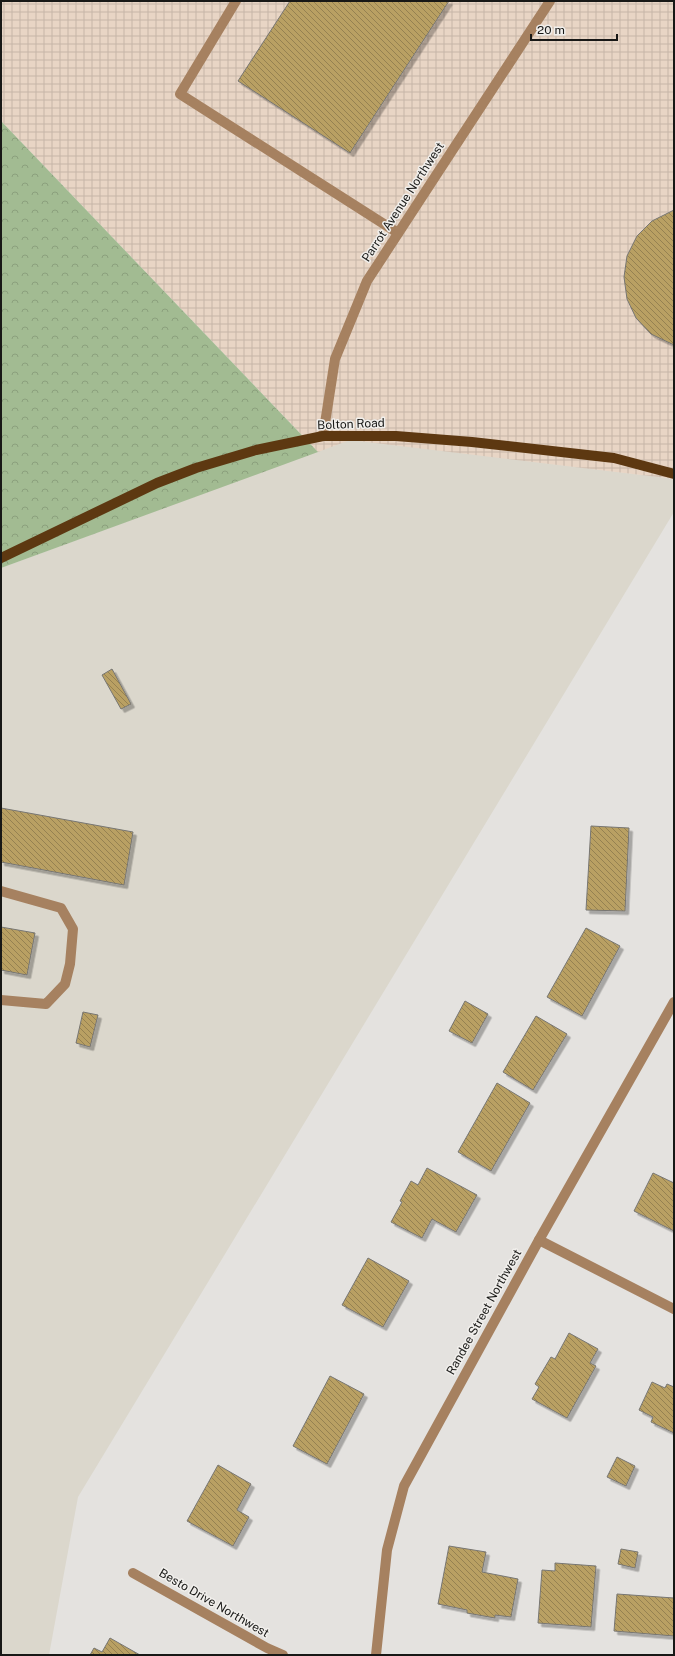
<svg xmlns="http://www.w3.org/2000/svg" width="675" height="1656" viewBox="0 0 675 1656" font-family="'Public Sans',sans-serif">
	<defs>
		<pattern id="industrial-grid" width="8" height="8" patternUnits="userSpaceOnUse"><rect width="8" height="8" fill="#e8d5c5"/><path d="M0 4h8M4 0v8" fill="none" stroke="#c6b6a8"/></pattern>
		<pattern id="forest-crowns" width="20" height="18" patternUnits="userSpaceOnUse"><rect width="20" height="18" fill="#a2bb92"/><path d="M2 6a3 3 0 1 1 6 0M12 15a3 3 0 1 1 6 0" fill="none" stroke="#8ba07d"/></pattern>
		<pattern id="building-back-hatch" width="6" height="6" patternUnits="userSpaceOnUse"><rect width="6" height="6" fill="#b9a063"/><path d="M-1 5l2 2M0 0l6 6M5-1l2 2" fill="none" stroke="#958151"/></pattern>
		<filter id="shadow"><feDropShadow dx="3.5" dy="3.5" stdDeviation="0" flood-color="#0004"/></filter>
	</defs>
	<rect width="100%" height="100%" fill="#e4e2df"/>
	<polygon fill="#dbd7cc" points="350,439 674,479 674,512 78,1497 49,1655 1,1655 1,568"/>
	<polygon fill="url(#industrial-grid)" points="2,1 674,1 674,479 350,440 318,452 1,121 1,4"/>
	<polygon fill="url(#forest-crowns)" points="1,121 318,452 1,568"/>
	<g fill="url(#building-back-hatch)" stroke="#777673" filter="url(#shadow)">
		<polygon points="290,1 449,1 350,153 238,81"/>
		<polygon points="674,210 674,345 651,334 636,318 627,299 624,277 627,256 637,236 652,221"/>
		<polygon points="112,669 131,704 121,709 102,675"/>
		<polygon points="1,808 133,832 124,885 1,862"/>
		<polygon points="591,826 629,828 625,911 586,910"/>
		<polygon points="1,927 35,933 27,975 1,970"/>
		<polygon points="586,928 620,946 582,1016 547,997"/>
		<polygon points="465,1001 488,1014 472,1043 449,1031"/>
		<polygon points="83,1012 98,1015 90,1047 76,1043"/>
		<polygon points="536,1016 567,1034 533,1090 503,1072"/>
		<polygon points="497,1083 530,1103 491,1171 458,1152"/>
		<polygon points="427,1168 477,1195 456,1232 432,1219 422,1238 391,1222 402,1202 400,1201 411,1181 418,1185"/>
		<polygon points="653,1173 674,1183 674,1231 634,1211"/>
		<polygon points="368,1258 409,1281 383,1327 342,1305"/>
		<polygon points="569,1333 598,1349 590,1363 596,1366 567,1418 532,1399 539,1387 535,1384 551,1357 555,1359"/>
		<polygon points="330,1376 364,1394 327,1464 293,1446"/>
		<polygon points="652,1382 665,1388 667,1384 674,1387 674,1433 651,1422 653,1417 639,1410"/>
		<polygon points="617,1457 635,1466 626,1486 607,1477"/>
		<polygon points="218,1465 251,1484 237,1510 249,1517 233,1546 187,1521"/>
		<polygon points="449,1546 486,1552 482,1572 518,1579 511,1617 495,1615 495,1618 467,1613 467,1610 438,1604"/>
		<polygon points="621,1549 638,1552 635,1568 618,1564"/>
		<polygon points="555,1563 596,1566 591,1627 538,1623 542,1570 555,1571"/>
		<polygon points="617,1594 674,1598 674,1636 614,1631"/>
		<polygon points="110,1638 140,1655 90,1655 94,1648 102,1652"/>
	</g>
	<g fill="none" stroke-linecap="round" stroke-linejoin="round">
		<g stroke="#a68160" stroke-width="10">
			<polyline points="236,1 180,94 398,233"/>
			<polyline points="323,436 335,359 367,281 550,1"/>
			<polyline points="1,891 61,908 73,929 70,964 65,984 46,1004 1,1000"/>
			<polyline points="539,1240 674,1309"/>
			<polyline points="133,1573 267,1648 283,1655"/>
			<polyline points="376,1655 387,1550 404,1486 539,1240 674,1002"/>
		</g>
		<polyline stroke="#5d3811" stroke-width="10" points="1,558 157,483 196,468 256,450 323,436 396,436 472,442 614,458 674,474"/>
	</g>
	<g text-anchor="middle" stroke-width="3" stroke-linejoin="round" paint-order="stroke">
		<g font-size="12" fill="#181816" stroke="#f1efec">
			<text transform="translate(403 202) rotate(-57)" y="4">Parrot Avenue Northwest</text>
			<text transform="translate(351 424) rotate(-2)" y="4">Bolton Road</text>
			<text transform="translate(484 1312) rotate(-61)" y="4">Randee Street Northwest</text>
			<text transform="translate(214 1603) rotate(30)" y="4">Besto Drive Northwest</text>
		</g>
	</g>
	<rect width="675" height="1656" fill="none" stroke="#181816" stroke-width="4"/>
	<path d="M531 34v6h86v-6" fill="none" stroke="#181816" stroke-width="2"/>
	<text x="537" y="34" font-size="12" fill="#181816" stroke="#f1efec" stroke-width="3" paint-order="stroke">20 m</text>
</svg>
